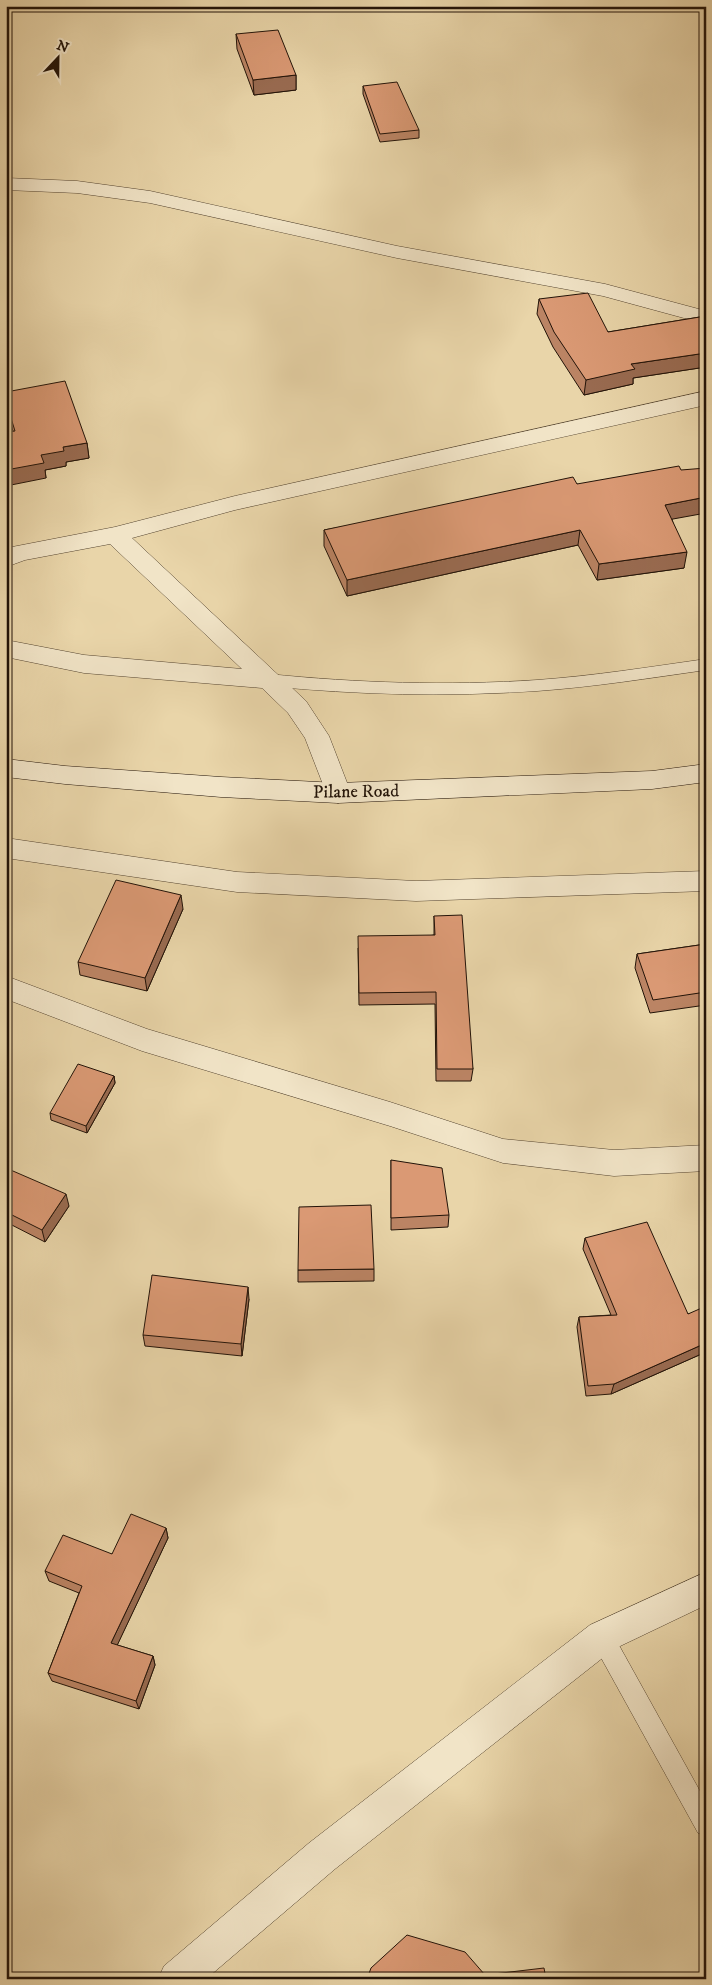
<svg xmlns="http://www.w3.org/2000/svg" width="712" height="1985" viewBox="0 0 712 1985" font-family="'IM FELL DW Pica',serif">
	<rect width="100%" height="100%" fill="#e9d5a9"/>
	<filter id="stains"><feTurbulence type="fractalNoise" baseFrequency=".004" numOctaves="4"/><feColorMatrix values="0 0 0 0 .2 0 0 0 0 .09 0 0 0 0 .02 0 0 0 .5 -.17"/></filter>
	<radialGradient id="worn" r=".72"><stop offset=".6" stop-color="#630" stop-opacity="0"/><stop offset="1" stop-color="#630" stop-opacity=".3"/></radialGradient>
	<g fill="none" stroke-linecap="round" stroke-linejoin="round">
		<g stroke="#544430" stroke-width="1">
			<g id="service">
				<path d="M706,659V670C650,678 593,687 537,691C447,697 358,695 268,686L263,684L260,680L263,676L268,674C358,683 447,686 537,680C593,676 650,667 706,659Z"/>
				<polygon points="602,1626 610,1629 706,1802 706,1836 698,1833 594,1645 591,1637 594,1629"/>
			</g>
		</g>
		<g stroke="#544430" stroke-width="1">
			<g id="minor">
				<polygon points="6,178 77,181 150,191 397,246 605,284 706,311 706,324 603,296 397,258 150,203 77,193 6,190"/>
				<polygon points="706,391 706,405 235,510 132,538 306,701 329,736 351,793 347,800 338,803 329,800 305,738 288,713 262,688 84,673 6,657 6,640 84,655 242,669 110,544 25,560 6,567 6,550 12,547 115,527 235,496"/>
				<polygon points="6,838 237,872 416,881 706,871 706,891 416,901 237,892 6,858"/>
				<polygon points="6,976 147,1029 390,1102 503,1139 614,1150 706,1145 706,1171 614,1176 503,1163 390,1126 142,1051 6,999"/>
				<polygon points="706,1572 706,1605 614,1649 335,1869 206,1979 158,1979 164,1966 309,1843 590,1625"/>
			</g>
		</g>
		<g stroke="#221308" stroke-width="1">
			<polygon id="secondary" points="6,759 65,766 221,777 338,783 652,771 706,764 706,782 652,789 338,803 221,797 65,784 6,777"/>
		</g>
		<use href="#service" fill="#f1e4c7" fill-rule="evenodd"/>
		<use href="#minor" fill="#f1e4c7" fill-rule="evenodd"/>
		<use href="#secondary" fill="#f1e4c7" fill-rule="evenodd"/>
	</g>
	<g fill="#bb8464" stroke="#221308">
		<polygon points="236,34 296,75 296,90 254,95 237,49"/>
		<polygon points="363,86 419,130 419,138 380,142 363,94"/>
		<polygon points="539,299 608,332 706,316 706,367 633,378 633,384 584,395 553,347 537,314"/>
		<polygon points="6,392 87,443 89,458 66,462 66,466 45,470 46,478 13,431 6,409"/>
		<polygon points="577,484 672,519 684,568 597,580 578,545 347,596 324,546 324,530"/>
		<polygon points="183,909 147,991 80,975 78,962"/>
		<polygon points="434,916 473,1069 471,1081 436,1081 435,1004 359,1005 358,948 434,935"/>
		<polygon points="706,944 706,1005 650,1013 635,968 637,954"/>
		<polygon points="114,1076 115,1083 87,1133 51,1120 50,1113"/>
		<polygon points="391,1160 449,1215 448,1227 391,1230"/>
		<polygon points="6,1168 69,1206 45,1242 6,1222"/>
		<polygon points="585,1238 688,1314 706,1311 706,1352 611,1394 586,1396 577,1327 579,1317 611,1315 583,1249"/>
		<polygon points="374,1269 374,1281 298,1282 298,1270"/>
		<polygon points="249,1299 242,1356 145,1346 143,1335"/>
		<polygon points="166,1528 168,1538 117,1645 153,1656 155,1665 139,1709 52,1681 48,1673 79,1593 49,1581 45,1571 112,1554"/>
	</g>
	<g fill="#996b51" stroke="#221308">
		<polygon points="296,75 296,90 254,95 253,80"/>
		<polygon points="706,353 706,367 633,378 633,384 584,395 586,380 631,364"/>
		<polygon points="87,443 89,458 66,462 66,466 45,470 46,478 6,486 6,470 41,455 63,447"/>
		<polygon points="706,497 706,513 662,521 665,505"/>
		<polygon points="580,530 578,545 347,596 347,580"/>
		<polygon points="687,552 684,568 597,580 599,564"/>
		<polygon points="181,895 183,909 147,991 145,978"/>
		<polygon points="114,1076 115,1083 87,1133 86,1126"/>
		<polygon points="66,1194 69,1206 45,1242 42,1230"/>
		<polygon points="248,1287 249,1299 242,1356 241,1344"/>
		<polygon points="706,1343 706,1352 611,1394 614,1384"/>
		<polygon points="166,1528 168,1538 114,1652 111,1643"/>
		<polygon points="153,1656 155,1665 139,1709 136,1701"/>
	</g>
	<g fill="#da9974" stroke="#221308">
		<polygon points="278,30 296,75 253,80 236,34"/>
		<polygon points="397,82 419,130 380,134 363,86"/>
		<polygon points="588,293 608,332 706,316 706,353 631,364 635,369 586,380 554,332 539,299"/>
		<polygon points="65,381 87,443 63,447 64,451 41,455 44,463 6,470 6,432 15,431 6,402 6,392"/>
		<polygon points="679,466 681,470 706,468 706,497 665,505 687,552 599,564 580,530 347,580 324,530 573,477 577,484"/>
		<polygon points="116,880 181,895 145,978 78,962"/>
		<polygon points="462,915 473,1069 437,1069 436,992 359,993 358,936 435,935 434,916"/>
		<polygon points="706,944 706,992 653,1000 637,954"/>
		<polygon points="78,1064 114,1076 86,1126 50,1113"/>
		<polygon points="391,1160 442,1168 449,1215 391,1218"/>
		<polygon points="6,1168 66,1194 42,1230 6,1212"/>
		<polygon points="371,1205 374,1269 298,1270 299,1207"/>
		<polygon points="647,1222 688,1314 704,1307 706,1311 706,1343 614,1384 588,1386 579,1317 617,1315 585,1238"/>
		<polygon points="152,1275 248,1287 241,1344 143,1335"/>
		<polygon points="131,1514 166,1528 111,1643 153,1656 136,1701 48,1673 82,1586 45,1571 63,1535 112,1554"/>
		<polygon points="407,1935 465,1952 485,1975 544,1968 546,1979 367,1979 371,1968"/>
	</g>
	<g text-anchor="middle" stroke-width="4" stroke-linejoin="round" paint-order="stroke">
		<g font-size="18" fill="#221308" stroke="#f1e4c7">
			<text transform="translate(356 791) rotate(-1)" y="6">Pilane Road</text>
		</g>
	</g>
	<rect width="712" height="1985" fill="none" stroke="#e9d5a9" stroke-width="25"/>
	<rect x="8" y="8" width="697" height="1970" fill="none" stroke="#221308" stroke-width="2.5"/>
	<rect x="12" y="12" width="687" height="1960" fill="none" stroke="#221308"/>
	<g transform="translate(58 58) rotate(22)" stroke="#f1e4c7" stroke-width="4" paint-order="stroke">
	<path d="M0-4L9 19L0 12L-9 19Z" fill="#221308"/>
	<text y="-8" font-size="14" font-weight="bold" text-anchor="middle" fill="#221308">N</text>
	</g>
	<rect width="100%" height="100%" filter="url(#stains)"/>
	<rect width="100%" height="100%" fill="url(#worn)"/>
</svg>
